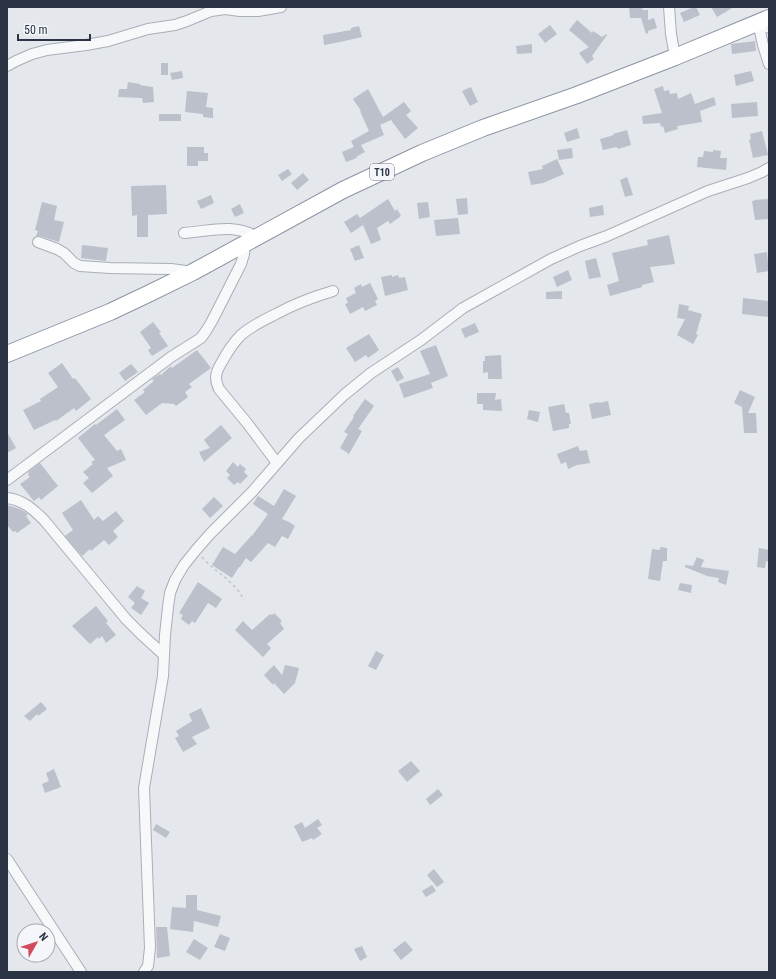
<svg xmlns="http://www.w3.org/2000/svg" width="776" height="979" viewBox="0 0 776 979" font-family="'Roboto Condensed',sans-serif">
	<rect width="100%" height="100%" fill="#e4e7ec"/>
	<g fill="#bbc0ca">
		<polygon points="629,7 643,7 642,10 648,10 648,20 654,18 657,28 648,31 648,33 646,34 641,18 630,18"/>
		<polygon points="694,7 696,7 700,15 684,22 680,13"/>
		<polygon points="711,7 734,7 717,17"/>
		<polygon points="577,20 592,33 593,31 602,37 606,34 607,35 592,56 594,59 587,64 579,53 589,47 569,30"/>
		<polygon points="550,25 557,34 545,43 538,34"/>
		<polygon points="359,26 362,37 340,42 324,45 323,35 351,30 351,28"/>
		<polygon points="755,41 756,51 732,54 731,44"/>
		<polygon points="532,44 532,53 517,54 516,46"/>
		<rect x="161" y="63" width="7" height="12"/>
		<polygon points="182,71 183,78 172,80 170,73"/>
		<polygon points="751,71 754,81 736,86 734,75"/>
		<polygon points="128,82 140,84 140,85 153,87 154,102 143,103 142,98 118,97 119,89 127,89"/>
		<polygon points="663,86 664,91 669,90 670,94 677,93 678,99 691,93 695,104 714,97 716,105 700,111 702,122 677,126 678,129 665,133 663,126 661,127 660,123 643,124 642,116 662,113 654,89"/>
		<polygon points="471,87 478,102 470,106 462,91"/>
		<polygon points="368,89 383,117 404,102 411,111 406,115 418,128 405,139 391,120 380,125 384,135 361,145 365,152 356,157 357,158 346,162 342,152 354,147 351,141 369,131 360,111 361,111 353,99"/>
		<polygon points="187,91 208,93 206,107 213,108 213,118 203,117 203,114 185,112"/>
		<polygon points="757,102 758,116 732,118 731,104"/>
		<rect x="159" y="114" width="22" height="7"/>
		<polygon points="577,128 580,138 567,142 564,133"/>
		<polygon points="627,130 631,145 618,149 617,147 603,150 600,139 614,135 613,134"/>
		<polygon points="762,131 768,155 753,158 749,140 751,139 750,134"/>
		<polygon points="187,147 204,147 204,153 208,153 208,161 198,161 198,166 187,166"/>
		<polygon points="572,148 573,158 559,160 557,150"/>
		<polygon points="713,150 721,151 720,158 727,158 726,170 697,167 698,157 703,157 704,151 713,152"/>
		<polygon points="557,159 564,174 543,183 531,185 528,172 543,169 542,166"/>
		<polygon points="288,169 292,174 282,181 278,175"/>
		<polygon points="303,173 309,180 297,190 291,183"/>
		<polygon points="627,177 633,195 625,197 620,180"/>
		<polygon points="166,185 167,214 148,215 148,237 137,237 137,215 132,216 131,186"/>
		<polygon points="211,195 214,203 201,209 197,201"/>
		<polygon points="467,198 468,214 458,215 456,199"/>
		<polygon points="388,199 395,211 397,209 401,216 390,224 388,221 377,228 381,240 371,244 363,225 351,233 344,222 357,214 360,218"/>
		<polygon points="769,199 769,219 755,220 752,201 754,201 754,200"/>
		<polygon points="42,202 57,206 54,220 64,222 59,242 40,236 36,236 38,231 35,230"/>
		<polygon points="428,202 430,217 419,219 417,203"/>
		<polygon points="240,204 244,213 235,217 231,209"/>
		<polygon points="603,205 604,215 590,217 589,208"/>
		<polygon points="458,218 460,234 436,236 434,220"/>
		<polygon points="669,235 675,264 650,267 654,282 642,285 642,287 610,296 607,285 619,281 612,253 648,245 647,240"/>
		<polygon points="82,245 108,248 106,261 81,258"/>
		<polygon points="359,245 364,258 355,261 350,249"/>
		<polygon points="767,252 769,271 757,273 754,254"/>
		<polygon points="596,258 601,277 589,279 585,261"/>
		<polygon points="568,270 572,280 557,287 553,277"/>
		<polygon points="392,275 392,277 398,275 399,278 405,277 408,290 385,296 381,277"/>
		<polygon points="370,283 378,299 375,301 377,305 365,311 363,307 350,314 345,304 348,303 346,298 356,293 354,288 361,284 362,287"/>
		<polygon points="562,291 562,299 546,299 546,292"/>
		<polygon points="743,298 769,301 769,317 742,314"/>
		<polygon points="679,304 689,306 688,310 702,314 696,334 698,335 693,344 677,335 685,319 677,318"/>
		<polygon points="153,322 161,332 159,333 168,346 152,356 148,350 151,348 140,332"/>
		<polygon points="475,323 479,332 465,338 461,329"/>
		<polygon points="369,334 379,350 368,358 366,355 355,362 346,348"/>
		<polygon points="436,345 448,376 431,383 433,388 404,398 399,384 430,374 420,351"/>
		<polygon points="197,350 211,368 189,384 192,387 185,392 188,397 176,406 174,404 162,403 146,415 134,400 145,392 143,390 154,381 152,379 160,374 161,375 171,366 172,368"/>
		<polygon points="501,355 502,379 488,379 488,372 483,373 483,361 485,361 485,356"/>
		<polygon points="62,363 73,379 75,378 91,399 76,411 74,408 56,421 55,420 34,430 23,410 41,401 40,399 58,387 48,373"/>
		<polygon points="131,364 138,372 125,381 119,373"/>
		<polygon points="398,367 404,378 397,382 391,371"/>
		<polygon points="740,390 755,397 748,413 756,413 757,433 744,433 742,407 734,403"/>
		<polygon points="477,393 496,393 495,400 501,399 502,411 483,410 483,404 477,404"/>
		<polygon points="365,399 374,406 358,429 362,431 349,454 340,448 348,434 344,432 354,417 353,416"/>
		<polygon points="608,401 611,415 592,419 589,404 599,402 599,403"/>
		<polygon points="564,404 566,413 569,413 571,424 569,424 569,428 553,431 548,407"/>
		<polygon points="117,409 125,420 104,435 117,451 121,449 126,460 107,468 113,476 92,493 83,483 89,478 83,472 93,464 91,462 95,460 78,438 95,424 96,425"/>
		<polygon points="529,410 540,412 538,422 527,419"/>
		<polygon points="221,425 232,438 204,462 199,452 210,448 204,440"/>
		<polygon points="7,432 16,448 7,453"/>
		<polygon points="578,446 580,451 587,450 590,463 577,465 568,469 566,462 561,464 557,454"/>
		<polygon points="233,462 238,467 240,464 246,469 244,472 248,476 240,484 238,482 234,485 227,478 230,475 226,471"/>
		<polygon points="40,463 58,486 41,500 39,497 34,501 20,484 30,477 28,475 29,474 28,472"/>
		<polygon points="284,489 296,496 282,519 289,522 295,526 288,539 282,536 275,547 268,543 251,562 246,558 240,567 239,567 232,578 212,565 223,547 235,554 252,535 252,536 268,514 253,504 258,496 274,506"/>
		<polygon points="214,497 223,506 210,518 202,509"/>
		<polygon points="81,500 94,520 98,516 103,521 116,511 124,521 113,531 118,537 109,545 104,540 91,551 90,549 82,556 65,536 73,530 62,513"/>
		<polygon points="7,505 20,509 28,514 26,516 31,523 17,533 15,531 13,532 7,525"/>
		<polygon points="660,547 667,548 667,561 663,561 660,581 648,579 652,549 660,550"/>
		<polygon points="759,548 769,550 769,562 766,561 765,568 757,567"/>
		<polygon points="697,557 704,560 701,567 729,571 726,585 718,582 719,578 707,576 685,567 685,565 693,566"/>
		<polygon points="198,582 222,599 216,608 208,603 195,623 192,621 189,625 181,619 183,615 179,613"/>
		<polygon points="680,583 692,585 691,593 678,590"/>
		<polygon points="137,586 145,591 141,598 149,603 141,615 131,608 135,603 128,597"/>
		<polygon points="96,606 108,621 106,623 116,635 106,643 102,636 99,639 98,637 90,644 72,626"/>
		<polygon points="274,613 282,621 280,623 284,629 267,644 271,648 263,657 235,630 243,621 252,630 270,614 272,615"/>
		<polygon points="376,651 384,655 376,670 368,666"/>
		<polygon points="274,665 282,675 285,665 299,668 295,683 284,694 274,683 273,685 264,675"/>
		<polygon points="41,702 47,709 38,716 37,714 30,721 24,716"/>
		<polygon points="201,708 210,728 192,737 197,744 183,752 175,738 179,736 176,731 192,721 189,714"/>
		<polygon points="411,761 420,771 407,782 398,771"/>
		<polygon points="54,769 61,787 45,793 42,784 49,781 46,773"/>
		<polygon points="438,789 443,795 430,805 426,799"/>
		<polygon points="318,819 322,825 317,828 322,834 313,840 312,838 302,842 294,826 302,822 305,828"/>
		<polygon points="156,824 170,832 166,838 153,830"/>
		<polygon points="434,869 444,882 437,887 427,875"/>
		<polygon points="432,885 436,891 426,897 422,891"/>
		<polygon points="186,895 197,895 197,910 221,916 218,927 194,921 193,932 170,929 172,907 186,908"/>
		<polygon points="156,927 167,927 170,956 157,958"/>
		<polygon points="220,934 230,938 225,951 214,947"/>
		<polygon points="194,939 208,948 200,960 186,952"/>
		<polygon points="405,941 413,950 401,960 393,950"/>
		<polygon points="362,946 367,957 360,961 354,949"/>
	</g>
	<g fill="none" stroke-linecap="round" stroke-linejoin="round">
		<g stroke="#a9aeb7" stroke-width="7">
			<polyline id="service" points="759,29 769,30"/>
		</g>
		<g stroke="#a9aeb7" stroke-width="12">
			<g id="minor">
				<polyline points="669,7 671,34 675,57"/>
				<polyline points="758,22 763,45 769,64"/>
				<polyline points="7,66 16,61 32,54 47,50 86,45 108,41 148,29 175,25 187,21 211,11 225,9 240,11 258,11 281,7"/>
				<path d="M184,233C210,231 234,223 257,237"/>
				<polyline points="38,242 57,249 64,253 74,263 80,266 110,268 171,269 193,272"/>
				<path d="M277,463L247,423L219,389C213,377 217,370 223,360C228,351 234,342 241,335C251,326 264,320 276,314C294,304 313,297 333,291"/>
				<polyline points="7,480 171,357 201,338 206,331 212,321 241,264 244,254 245,244"/>
				<path d="M7,498C23,500 33,509 44,520L126,619L141,634L164,655"/>
				<polyline points="7,859 81,972"/>
				<polyline points="144,972 148,966 150,948 144,788 163,676 165,635 168,607 170,593 175,580 184,565 196,550 210,534 252,492 299,438 344,395 371,373 421,340 463,308 551,259 580,246 607,236 708,191 748,178 762,172 769,168"/>
			</g>
		</g>
		<g stroke="#8b94a3" stroke-width="18">
			<polyline id="trunk" points="7,354 110,312 148,294 193,272 343,190 422,153 483,128 577,95 675,57 769,18"/>
		</g>
		<path stroke="#c2c5cb" stroke-width="1.5" stroke-dasharray="3 3" stroke-linecap="butt" d="M202,557C212,569 223,574 233,585C238,589 241,595 244,600"/>
		<use href="#service" stroke="#f7f8fa" stroke-width="5"/>
		<use href="#minor" stroke="#f7f8fa" stroke-width="10"/>
		<use href="#trunk" stroke="#fff" stroke-width="16"/>
	</g>
	<g text-anchor="middle" stroke-width="3" stroke-linejoin="round" paint-order="stroke">
		<rect fill="#f4f6f9" stroke="#676e7b" stroke-width="1" x="370" y="164" width="24" height="16" rx="3"/>
		<g font-size="10" font-weight="bold" fill="#2b3445">
			<text x="382" y="176">T10</text>
		</g>
	</g>
	<rect width="776" height="979" fill="none" stroke="#2b3445" stroke-width="16"/>
	<g transform="translate(36 943) rotate(51)"><circle r="19" fill="#f4f6f9" stroke="#a4a8b1"/>
	<path d="M0-3L7 15L0 10L-7 15Z" fill="#d1495b"/>
	<text y="-6" font-size="11" font-weight="bold" text-anchor="middle" fill="#2b3445">N</text>
	</g>
	<path d="M18 34v6h72v-6" fill="none" stroke="#2b3445" stroke-width="2"/>
	<text x="24" y="34" font-size="12" fill="#2b3445" stroke="#f4f6f9" stroke-width="3" paint-order="stroke">50 m</text>
</svg>
